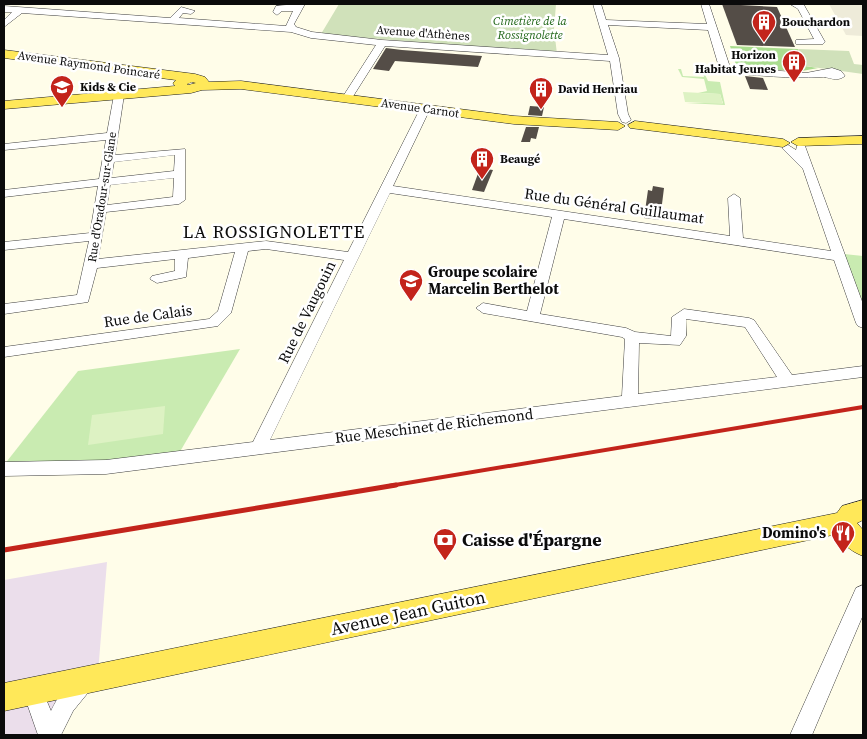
<svg xmlns="http://www.w3.org/2000/svg" width="867" height="739" viewBox="0 0 867 739" font-family="'Source Serif 4',serif">
	<rect width="100%" height="100%" fill="#fffde9"/>
	<polygon fill="#ebdeeb" points="107,562 98,673 57,711 41,735 4,735 4,580"/>
	<g fill="#c9ebb1">
		<polygon points="701,66 708,81 720,82 725,105 686,103 723,103 720,94 698,93 707,91 704,79 682,77 678,69 681,69 683,76 704,77"/>
		<polygon points="844,254 863,256 863,304"/>
		<polygon points="240,349 178,455 103,463 4,465 78,371"/>
	</g>
	<polygon fill="#aadd8f" points="730,46 798,49 805,66 818,68 802,71 737,68"/>
	<g fill="#d0e1ba">
		<polygon points="339,4 556,4 554,29 557,54 321,34"/>
		<polygon points="798,49 849,51 854,64 863,65 863,74 805,66"/>
	</g>
	<g fill="#ddf2c3">
		<polygon points="683,92 720,94 723,104 685,102"/>
		<polygon points="165,406 163,434 88,445 92,415"/>
	</g>
	<polygon fill="#eeebd9" points="829,4 863,4 863,36 846,35"/>
	<g fill="#544d47">
		<polygon points="722,4 777,7 795,47 737,45"/>
		<polygon points="386,48 402,50 482,56 478,67 395,61 389,71 373,69"/>
		<polygon points="745,76 763,78 768,90 750,89"/>
		<polygon points="530,106 544,107 542,116 528,115"/>
		<polygon points="526,127 539,127 536,139 531,138 530,142 521,142"/>
		<polygon points="480,168 493,170 484,192 472,190"/>
		<polygon points="653,186 664,188 660,220 644,218 648,190 652,191"/>
	</g>
	<g fill="none" stroke-linecap="round" stroke-linejoin="round">
		<g stroke="#3e3e3e" stroke-width="1">
			<g id="minor">
				<path d="M297,4H305L294,24L296,27L312,32L382,40L608,55L593,4H601L606,20L707,24L701,4H709L730,67L806,73L832,68L841,71L845,76C836,83 829,76 820,77C789,79 758,75 727,73L719,67L708,30L608,25L619,58L628,114L631,120L626,123L622,122L618,114L610,61L385,46L352,98L347,101L342,98L376,45L311,38L291,32L22,13L4,27V20L12,12H4V6L170,18L181,7L195,11L191,14L183,13L179,18L286,26L293,11H282L277,15L273,12L276,6Z"/>
				<polygon points="790,4 804,5 825,42 823,44 796,44 796,40 814,39 798,9"/>
				<path d="M119,92L124,95L115,155L185,149V200L179,204L106,212L98,259L266,241L348,252L420,109L425,106L430,109L393,186L730,236L728,198L734,194L740,198L743,238L831,251L803,169L782,148L788,145L796,150L797,146H805L863,304V328L858,326L856,323L834,260L564,219L540,314L626,328L635,332L671,336L672,317L684,309L749,318L754,320L792,375L863,366V377L106,474L4,476V462L106,460L253,442L344,260L266,249L248,251L231,313L218,326L4,357V347L209,319L218,311L235,252L188,258L186,277L157,283L150,279L152,276L175,271V259L97,268L88,302L4,314V304L77,295L89,241L4,250V242L90,233L98,186L4,197V190L99,179L106,140L4,150V144L107,133L114,95ZM175,155L174,171L111,178L114,162ZM174,178L173,197L107,205L110,185ZM390,193L552,217L527,311L483,303L476,308L483,313L622,337L625,339L622,396L270,440ZM686,319L745,327L777,377L638,394L639,343L680,345L686,336Z"/>
				<polygon points="863,585 863,615 812,735 790,735 856,588"/>
				<path d="M84,672L91,675L94,682L91,689L73,711L61,735H38L23,692L26,685L33,682L40,685L51,711C58,697 68,678 84,672Z"/>
			</g>
		</g>
		<g stroke="#1c1c1c" stroke-width="1">
			<g id="major">
				<path d="M4,50L195,74L205,77L209,82L241,81L514,116L618,122L625,126L618,130L514,124L241,89L202,90L191,93L4,109V101L175,86L173,83L176,80L4,58ZM192,82L196,83L188,85L187,84Z"/>
				<polygon points="635,121 783,139 790,143 783,147 630,128 628,125"/>
				<polygon points="863,136 863,144 798,146 791,142 798,138"/>
				<path d="M863,500V520L857,523L863,530V556C852,552 842,544 837,534L4,711V683L837,513L842,506Z"/>
			</g>
		</g>
		<use href="#minor" fill="#fff" fill-rule="evenodd"/>
		<use href="#major" fill="#ffe859" fill-rule="evenodd"/>
		<polyline stroke="#c3241b" stroke-width="4" points="389,486 863,407"/>
		<polyline stroke="#c3241b" stroke-width="5" points="4,550 396,485"/>
	</g>
	<defs>
		<g id="building-pin" transform="scale(1.25)"><path d="M0 17L-7.5 6A9.5 9.5 0 1 1 7.5 6Z" fill="#c3241b" stroke="#fff"/><path d="M-4-6H4V6H1V3H-1V6H-4ZM-2.5-4.3h1.7v1.8h-1.7ZM.8-4.3h1.7v1.8H.8ZM-2.5-1h1.7V.8h-1.7ZM.8-1h1.7V.8H.8Z" fill="#fff"/></g>
		<g id="school-pin" transform="scale(1.25)"><path d="M0 17L-7.5 6A9.5 9.5 0 1 1 7.5 6Z" fill="#c3241b" stroke="#fff"/><path d="M0-5L7-2L0 1L-7-2ZM-4 1L0 2.5L4 1V4Q0 6-4 4Z" fill="#fff"/></g>
		<g id="restaurant-pin" transform="scale(1.25)"><path d="M0 17L-7.5 6A9.5 9.5 0 1 1 7.5 6Z" fill="#c3241b" stroke="#fff"/><path d="M-5-6h1v4h1v-4h1v4h1v-4h1v5L-1.5 .5V6h-2V.5L-5-1ZM5-6V6H3V1.5H1.5Q1.5-4 5-6Z" fill="#fff"/></g>
		<g id="bank-pin" transform="scale(1.25)"><path d="M0 17L-7.5 6A9.5 9.5 0 1 1 7.5 6Z" fill="#c3241b" stroke="#fff"/><path d="M-6-4H6V4H-6ZM0-2.3a2.3 2.3 0 1 0 0 4.6a2.3 2.3 0 1 0 0-4.6Z" fill="#fff"/></g>
	</defs>
	<g fill-rule="evenodd">
		<use href="#building-pin" x="764" y="22"/>
		<use href="#building-pin" x="794" y="62"/>
		<use href="#school-pin" x="62" y="87"/>
		<use href="#building-pin" x="541" y="89"/>
		<use href="#building-pin" x="482" y="159"/>
		<use href="#school-pin" x="411" y="281"/>
		<use href="#restaurant-pin" x="843" y="533"/>
		<use href="#bank-pin" x="445" y="540"/>
	</g>
	<g text-anchor="middle" stroke-width="5" stroke-linejoin="round" paint-order="stroke">
		<g font-size="12" font-style="italic" fill="#206618" stroke="#fff">
			<text x="530" y="25">Cimetière de la<tspan x="530" dy="14">Rossignolette</tspan></text>
		</g>
		<g font-size="12" font-weight="bold" fill="#0b0b0b" stroke="#fff" text-anchor="start">
			<text x="782" y="26">Bouchardon</text>
			<text x="776" y="59" text-anchor="end">Horizon<tspan x="776" dy="14">Habitat Jeunes</tspan></text>
			<text x="80" y="91">Kids &amp; Cie</text>
			<text x="558" y="93">David Henriau</text>
			<text x="500" y="163">Beaugé</text>
		</g>
		<g font-size="12" fill="#0b0b0b" stroke="#fff">
			<text transform="translate(423 33) rotate(4)" y="4">Avenue d'Athènes</text>
			<text transform="translate(89 65) rotate(8)" y="4">Avenue Raymond Poincaré</text>
			<text transform="translate(420 108) rotate(8)" y="4">Avenue Carnot</text>
			<text transform="translate(102 197) rotate(-81)" y="4">Rue d'Oradour-sur-Glane</text>
		</g>
		<g font-size="15" fill="#0b0b0b" stroke="#fff">
			<text transform="translate(614 206) rotate(8)" y="5">Rue du Général Guillaumat</text>
			<text transform="translate(307 312) rotate(-64)" y="5">Rue de Vaugouin</text>
			<text transform="translate(148 316) rotate(-8)" y="5">Rue de Calais</text>
			<text transform="translate(434 426) rotate(-7)" y="5">Rue Meschinet de Richemond</text>
		</g>
		<g font-size="15" font-weight="bold" fill="#0b0b0b" stroke="#fff" text-anchor="start">
			<text x="428" y="277">Groupe scolaire<tspan x="428" dy="17">Marcelin Berthelot</tspan></text>
			<text x="826" y="538" text-anchor="end">Domino's</text>
		</g>
		<g font-size="18" letter-spacing="1" fill="#0b0b0b" stroke="#fff">
			<text x="274" y="238">LA ROSSIGNOLETTE</text>
		</g>
		<g font-size="18" font-weight="bold" fill="#0b0b0b" stroke="#fff" text-anchor="start">
			<text x="462" y="546">Caisse d'Épargne</text>
		</g>
		<g font-size="18" fill="#0b0b0b" stroke="#fff">
			<text transform="translate(408 613) rotate(-12)" y="6">Avenue Jean Guiton</text>
		</g>
	</g>
	<rect width="867" height="739" fill="none" stroke="#0b0b0b" stroke-width="10"/>
</svg>
